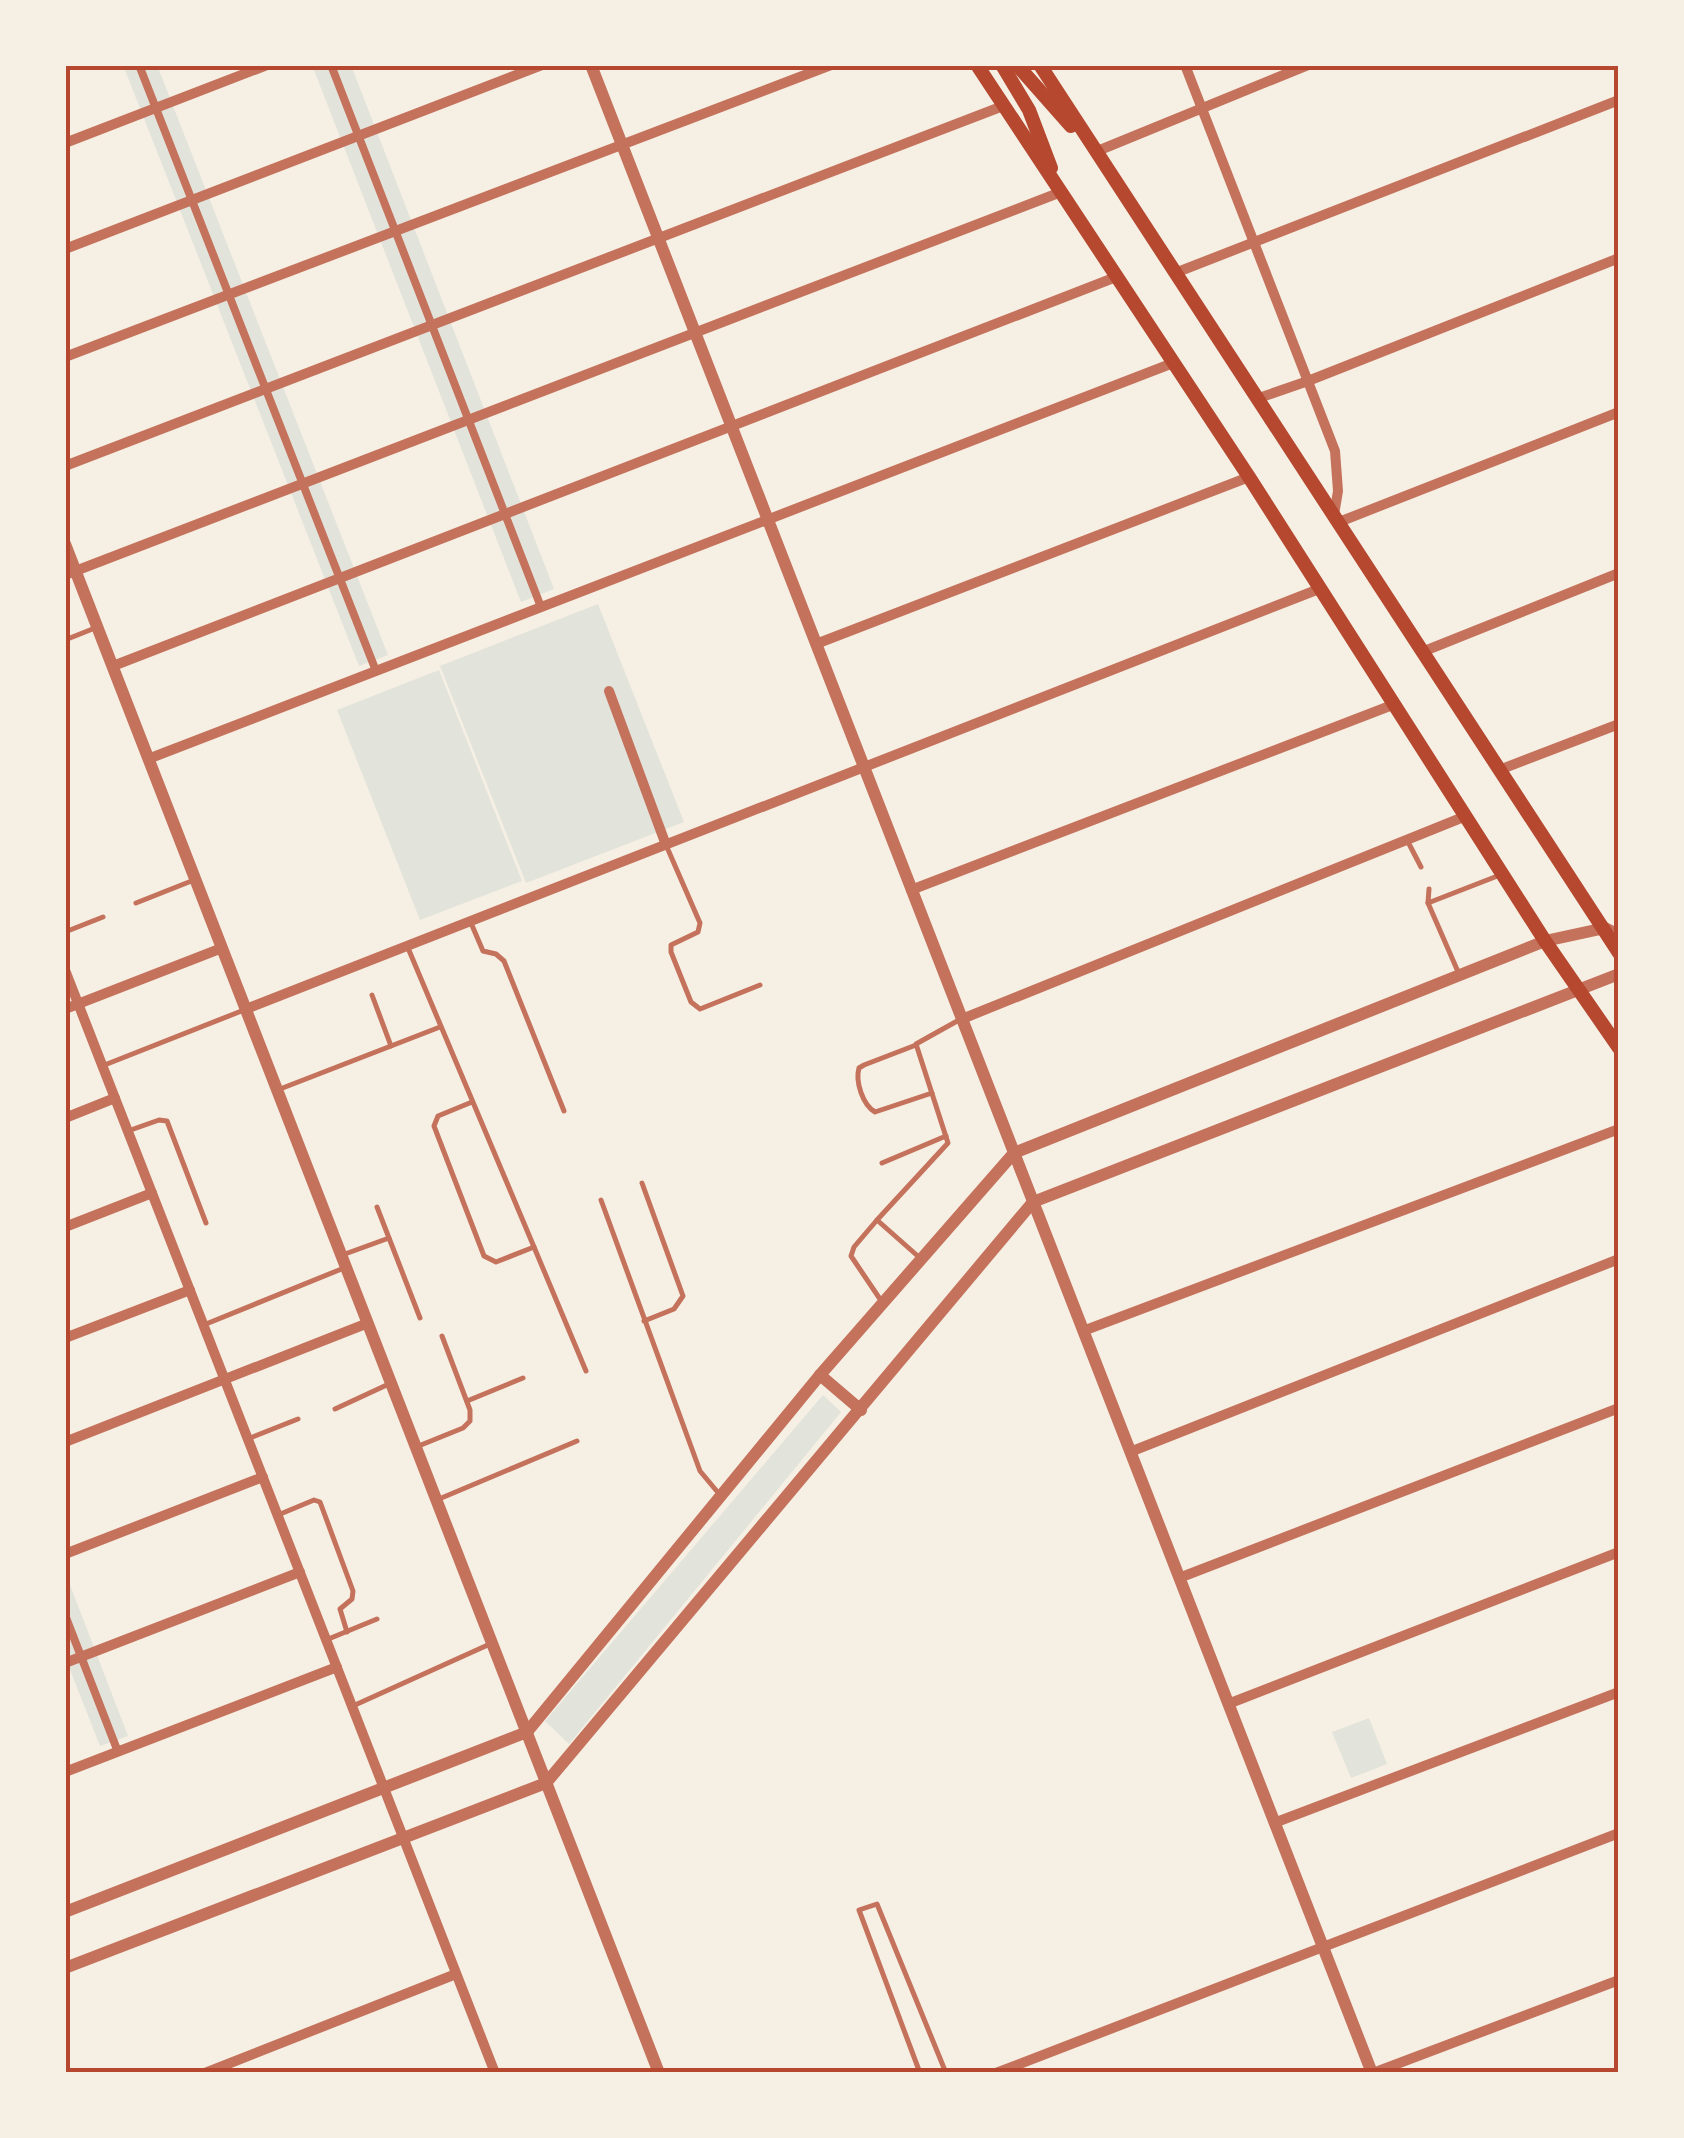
<svg xmlns="http://www.w3.org/2000/svg" width="1684" height="2138" viewBox="0 0 1684 2138" font-family="'DejaVu Sans',sans-serif">
	<rect width="100%" height="100%" fill="#f6efe4"/>
	<g fill="#e2e4dc">
		<polygon points="123,65 157,65 388,655 359,666"/>
		<polygon points="312,65 351,65 554,589 521,602"/>
		<polygon points="598,604 684,822 526,883 440,666"/>
		<polygon points="439,670 522,881 420,920 337,710"/>
		<polygon points="823,1395 841,1412 569,1744 545,1721"/>
		<polygon points="65,1572 128,1736 100,1746 65,1657"/>
		<polygon points="1369,1718 1387,1764 1351,1778 1332,1732"/>
	</g>
	<g fill="none" stroke-linecap="round" stroke-linejoin="round">
		<g stroke="#c5725c" stroke-width="5">
			<polyline points="65,640 95,628"/>
			<polyline points="1407,840 1421,867"/>
			<polyline points="666,845 700,923 698,932 671,945 671,952 691,1002 700,1009 760,985"/>
			<polyline points="1429,889 1428,903 1500,875"/>
			<polyline points="136,903 194,880"/>
			<polyline points="1428,903 1459,974"/>
			<polyline points="471,923 483,951 496,954 504,961 564,1111"/>
			<polyline points="65,932 103,917"/>
			<polyline points="408,948 534,1247 496,1262 484,1256 434,1126 438,1116 472,1102"/>
			<polyline points="372,995 391,1046"/>
			<path d="M916,1045L864,1065L859,1068C855,1082 863,1105 875,1112L932,1093"/>
			<polyline points="102,1066 244,1010"/>
			<polyline points="280,1089 440,1027"/>
			<polyline points="128,1131 159,1120 167,1121 206,1223"/>
			<polyline points="882,1163 946,1136"/>
			<polyline points="642,1183 683,1296 674,1309 644,1321"/>
			<polyline points="601,1200 700,1471 720,1495"/>
			<polyline points="377,1207 420,1318"/>
			<polyline points="877,1220 854,1247 851,1256 882,1302"/>
			<polyline points="534,1247 586,1371"/>
			<polyline points="345,1254 389,1238"/>
			<polyline points="920,1258 877,1220 948,1143 916,1044 959,1020"/>
			<polyline points="206,1324 344,1268"/>
			<polyline points="467,1401 523,1378"/>
			<polyline points="335,1409 391,1383"/>
			<polyline points="250,1438 298,1419"/>
			<polyline points="416,1447 463,1428 470,1421 470,1410 442,1336"/>
			<polyline points="439,1499 577,1441"/>
			<polyline points="278,1515 314,1500 320,1502 353,1591 352,1599 340,1609 347,1632"/>
			<polyline points="326,1640 377,1619"/>
			<polyline points="355,1705 490,1644"/>
			<polyline points="920,2073 859,1910 877,1904 946,2073"/>
		</g>
		<g stroke="#c5725c" stroke-width="8">
			<polyline points="139,65 376,671"/>
			<polyline points="331,65 541,607"/>
			<polyline points="65,1615 118,1752"/>
		</g>
		<g stroke="#c5725c" stroke-width="10">
			<polyline points="1185,65 1335,451 1338,491 1334,515"/>
			<polyline points="65,143 267,65"/>
			<polyline points="1095,152 1308,65"/>
			<polyline points="65,249 542,65"/>
			<polyline points="1175,273 1619,100"/>
			<polyline points="65,357 831,65"/>
			<polyline points="1256,399 1308,381 1619,258"/>
			<polyline points="65,466 1003,106"/>
			<polyline points="1339,522 1619,412"/>
			<polyline points="65,575 1061,192"/>
			<polyline points="816,644 1249,477"/>
			<polyline points="1422,652 1619,573"/>
			<polyline points="113,666 1116,277"/>
			<polyline points="609,691 666,845"/>
			<polyline points="148,759 1173,363"/>
			<polyline points="1499,770 1619,724"/>
			<polyline points="911,890 1395,704"/>
			<polyline points="65,970 495,2073"/>
			<polyline points="65,1009 222,948"/>
			<polyline points="246,1009 1319,589"/>
			<polyline points="962,1019 1466,816"/>
			<polyline points="65,1118 115,1098"/>
			<polyline points="65,1227 152,1193"/>
			<polyline points="1083,1331 1619,1129"/>
			<polyline points="65,1338 190,1290"/>
			<polyline points="65,1442 368,1323"/>
			<polyline points="1130,1452 1619,1259"/>
			<polyline points="65,1554 263,1477"/>
			<polyline points="1179,1578 1619,1408"/>
			<polyline points="65,1663 300,1572"/>
			<polyline points="1228,1704 1619,1552"/>
			<polyline points="65,1772 337,1667"/>
			<polyline points="1274,1823 1619,1692"/>
			<polyline points="205,2073 456,1974"/>
			<polyline points="996,2073 1619,1833"/>
			<polyline points="1373,2073 1619,1980"/>
		</g>
		<g stroke="#c5725c" stroke-width="12">
			<polyline points="591,65 1372,2073"/>
			<polyline points="65,544 659,2073"/>
			<polyline points="820,1375 861,1410"/>
			<polyline points="65,1912 527,1732 820,1375 1014,1153 1545,941 1605,928 1619,935"/>
			<polyline points="65,1968 546,1783 1033,1202 1619,974"/>
		</g>
		<g stroke="#b5482f" stroke-width="14">
			<polyline points="977,65 1249,477 1545,941 1619,1048"/>
			<polyline points="1002,65 1029,110 1051,168"/>
			<polyline points="1017,65 1071,126"/>
			<polyline points="1040,65 1619,953"/>
		</g>
	</g>
	<rect width="1684" height="2138" fill="none" stroke="#f6efe4" stroke-width="135"/>
	<rect x="68" y="68" width="1548" height="2002" fill="none" stroke="#b5482f" stroke-width="4"/>
</svg>
